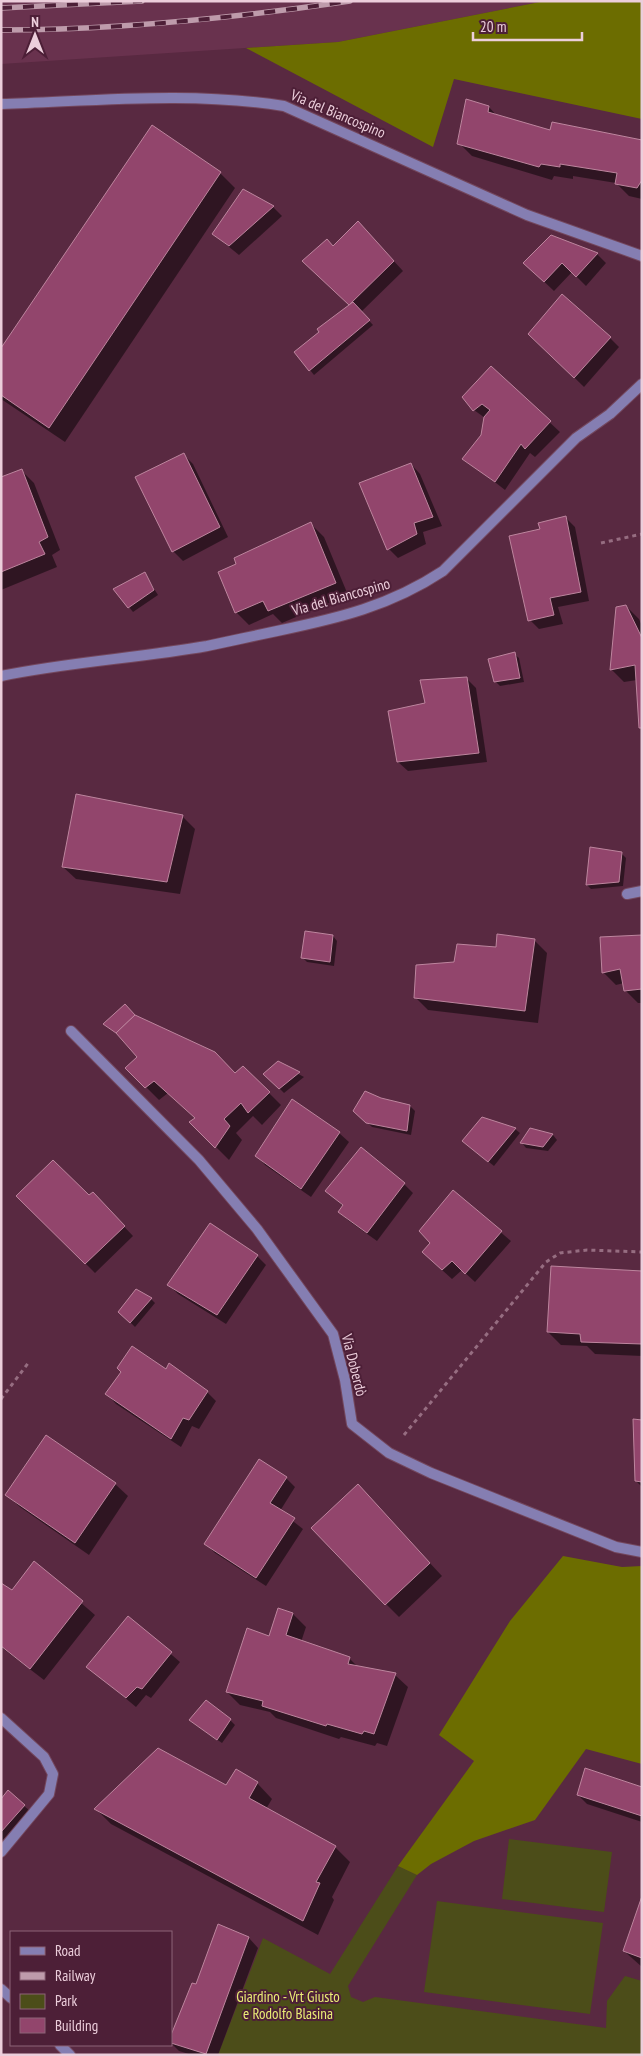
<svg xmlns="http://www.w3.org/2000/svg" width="643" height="2056" viewBox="0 0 643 2056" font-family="'PT Sans Narrow',sans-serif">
	<rect width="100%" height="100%" fill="#592941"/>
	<polygon fill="#69324e" points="1,1 545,1 338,42 1,64"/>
	<g fill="#4c4d19">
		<polygon points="509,1839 612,1852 604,1912 502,1899"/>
		<polygon points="398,1866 417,1875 348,1986 351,1997 363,2002 375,1997 606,2028 607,2001 625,1976 642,1981 642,2055 218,2055 263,1938 330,1974"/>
		<polygon points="437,1901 603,1923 590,2014 424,1992"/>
	</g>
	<g fill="#6c6d00">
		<polygon points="545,1 642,1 642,119 454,79 433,147 246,48 338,42"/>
		<polygon points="563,1556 622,1567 642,1566 642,1764 586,1749 535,1820 474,1841 431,1864 417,1875 398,1866 474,1761 439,1735 510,1621"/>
	</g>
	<g fill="#0007">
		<polygon points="489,107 497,116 551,131 642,141 642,199 629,196 616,183 573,176 573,179 554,176 552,180 472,156 459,143"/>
		<polygon points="220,173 235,188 65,442 1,399 1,350"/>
		<polygon points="243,190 273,207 282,216 239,255 213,234"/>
		<polygon points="367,232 403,271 361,312 373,325 314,375 310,370 350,305 313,270 333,248"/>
		<polygon points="551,236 597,254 606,263 586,286 572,272 554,291 534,272"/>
		<polygon points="530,334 610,338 619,347 584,387"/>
		<polygon points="491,368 560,432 535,457 530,453 505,490 464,458 482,435 485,418 474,410"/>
		<polygon points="184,455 193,464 228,537 183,561 173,551 137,478"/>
		<polygon points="411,464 420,474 442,526 423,532 426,544 398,558 389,549"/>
		<polygon points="21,470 34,483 60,550 52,555 57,567 1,590 1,478"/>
		<polygon points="566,518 575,527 589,601 558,607 563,624 539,629 530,620 541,530"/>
		<polygon points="311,524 324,537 348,595 282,623 273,614 249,625 236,612 237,565"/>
		<polygon points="144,573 158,595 133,612 129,607"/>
		<polygon points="626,606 639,619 642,626 642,730 637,680 624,682 612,670"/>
		<polygon points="514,654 519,658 524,682 500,686 496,682"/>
		<polygon points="467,679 476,688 487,762 408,771 398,762 427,704"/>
		<polygon points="182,816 195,829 180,894 76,879 63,867"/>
		<polygon points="621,853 626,858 623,886 591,889 587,885"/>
		<polygon points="333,936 337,941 334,966 307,962 303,958"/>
		<polygon points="642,936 642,1003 638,1003 625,990 624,983 616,985 603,972"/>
		<polygon points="534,940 547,953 538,1023 428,1010 415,997 455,964 497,948"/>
		<polygon points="135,1016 238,1078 243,1067 281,1105 262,1125 253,1116 236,1133 242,1140 229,1160 191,1122 196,1119 168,1093 159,1100 127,1068 139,1057 120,1036 104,1024"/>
		<polygon points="278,1063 304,1077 284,1093 265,1074"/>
		<polygon points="381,1100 410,1106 415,1111 411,1135 372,1127 354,1110"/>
		<polygon points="292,1101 339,1133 349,1142 311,1197 265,1165 256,1155"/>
		<polygon points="483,1119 515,1129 520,1133 494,1166 469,1146"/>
		<polygon points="531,1129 553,1135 557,1140 548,1151 526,1148 522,1143"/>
		<polygon points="404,1184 413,1193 377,1241 349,1221 339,1212 343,1206 327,1191"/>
		<polygon points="453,1191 511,1241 475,1282 462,1270 452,1279 432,1261 432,1242"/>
		<polygon points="93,1194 133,1236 95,1273 18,1196 89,1196"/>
		<polygon points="257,1256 266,1265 226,1324 178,1294 169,1285"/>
		<polygon points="642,1272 642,1356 595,1354 587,1346 561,1345 548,1332"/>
		<polygon points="151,1299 155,1303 135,1327 120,1312"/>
		<polygon points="166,1371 207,1392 216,1401 199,1429 192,1426 181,1447 116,1404 107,1394"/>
		<polygon points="642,1421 642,1487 636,1481"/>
		<polygon points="286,1478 295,1487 280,1511 303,1529 266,1586 215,1553 206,1544"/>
		<polygon points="115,1484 128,1496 89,1555 20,1507 7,1495"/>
		<polygon points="370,1499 442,1576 399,1617 386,1604"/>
		<polygon points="35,1563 95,1615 44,1680 1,1647 1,1585 12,1592"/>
		<polygon points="278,1610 293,1614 306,1627 301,1642 349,1658 358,1667 395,1675 408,1687 387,1746 377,1743 375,1746 341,1737 339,1739 276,1718 270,1712 240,1705 227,1692 270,1637"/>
		<polygon points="128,1617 180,1662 151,1698 146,1695 136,1707 88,1667"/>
		<polygon points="230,1720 235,1725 222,1743 196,1725"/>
		<polygon points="257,1783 272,1799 266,1809 335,1847 350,1862 332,1897 334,1900 318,1935 111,1824 96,1809 226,1786"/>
		<polygon points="642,1788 642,1822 587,1804 578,1795"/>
		<polygon points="1,1801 24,1806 29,1810 2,1841"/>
		<polygon points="642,1900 642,1967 624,1951"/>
		<polygon points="219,1926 249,1938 258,1948 218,2055 192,2055 179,2051 171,2043 197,1986"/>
	</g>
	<g fill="#92456c" stroke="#bd859e">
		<polygon points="466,99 489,106 488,112 550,130 552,122 642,140 642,180 637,188 615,184 617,173 560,164 560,167 541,164 539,167 457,144"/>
		<polygon points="152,125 221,172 49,428 1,395 1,348"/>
		<polygon points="243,189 274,206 229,246 212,234"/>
		<polygon points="358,221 394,261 349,305 302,261 327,239 333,246"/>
		<polygon points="551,235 598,253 576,277 562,263 544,282 523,263"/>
		<polygon points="562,294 611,337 574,378 528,334"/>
		<polygon points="353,302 370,320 309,371 294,352 319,332 317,329"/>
		<polygon points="491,366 551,421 525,449 521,444 495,482 462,459 481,435 484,417 490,410 482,404 473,411 462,397"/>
		<polygon points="184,453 220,527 172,552 135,477"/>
		<polygon points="411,463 433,517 414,523 417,534 387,550 359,483"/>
		<polygon points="22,469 48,537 39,542 45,554 1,572 1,477"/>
		<polygon points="566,516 581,592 550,598 554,615 528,621 509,536 540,529 538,523"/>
		<polygon points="311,522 336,583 268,611 263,601 235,613 218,572 236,564 234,558"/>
		<polygon points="145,572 154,590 128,608 113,589"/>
		<polygon points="626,605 642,638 642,728 639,728 635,665 610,670 616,607"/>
		<polygon points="515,652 520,678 494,682 488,659"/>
		<polygon points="467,677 479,753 397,762 388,711 425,703 420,680"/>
		<polygon points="76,794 183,815 167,882 62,867"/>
		<polygon points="590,847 622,852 619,882 586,885"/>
		<polygon points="305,931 333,935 330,962 301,958"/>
		<polygon points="497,934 535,939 525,1011 414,998 416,965 454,962 457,944 496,947"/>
		<polygon points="642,935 642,989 624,991 620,969 602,973 600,937"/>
		<polygon points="125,1004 135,1015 116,1033 103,1024"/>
		<polygon points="135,1015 215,1052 235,1073 243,1066 270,1092 248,1113 241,1103 224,1119 230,1126 215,1148 189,1122 195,1118 154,1081 145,1088 125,1068 137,1057 116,1033"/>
		<polygon points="278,1061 300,1072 279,1089 263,1074"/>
		<polygon points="365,1091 381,1098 410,1105 407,1131 366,1123 353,1111"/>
		<polygon points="292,1099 340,1132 301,1189 255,1156"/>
		<polygon points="482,1117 516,1128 488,1162 462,1141"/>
		<polygon points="530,1128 553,1134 543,1147 520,1143"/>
		<polygon points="361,1147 405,1183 367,1233 338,1212 343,1205 325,1191"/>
		<polygon points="53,1160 89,1195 93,1192 125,1226 85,1264 16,1196"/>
		<polygon points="453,1190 502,1231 465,1274 452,1261 442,1270 422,1252 430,1243 419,1231"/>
		<polygon points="210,1223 258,1255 217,1315 167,1285"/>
		<polygon points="551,1266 642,1271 642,1344 581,1342 580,1334 547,1332"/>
		<polygon points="136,1289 152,1298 130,1323 118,1312"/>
		<polygon points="132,1346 166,1369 169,1363 208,1391 189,1420 183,1418 171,1439 105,1394 121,1372 117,1368"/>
		<polygon points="633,1419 642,1420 642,1482 635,1481"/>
		<polygon points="46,1435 116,1483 75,1543 5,1495"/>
		<polygon points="259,1459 287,1477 270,1503 295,1518 256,1578 204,1544"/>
		<polygon points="358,1484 430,1563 385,1605 311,1528"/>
		<polygon points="34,1561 83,1601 30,1669 1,1646 1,1583 12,1590"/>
		<polygon points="278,1608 293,1613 286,1635 350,1657 348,1664 396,1673 374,1734 364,1731 362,1734 327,1724 326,1726 262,1706 263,1701 226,1692 247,1628 269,1636"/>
		<polygon points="128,1616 172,1652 142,1689 137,1687 126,1698 86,1667"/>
		<polygon points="206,1700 231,1719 217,1740 189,1720"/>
		<polygon points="158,1748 226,1785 236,1769 258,1782 249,1798 336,1846 316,1882 320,1883 303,1921 94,1809"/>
		<polygon points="585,1768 642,1787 642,1816 577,1795"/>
		<polygon points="8,1790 25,1805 1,1832 1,1799"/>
		<polygon points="642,1896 642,1958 623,1951"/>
		<polygon points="218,1924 249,1937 206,2054 171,2043 171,2035 192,1983 196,1984"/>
	</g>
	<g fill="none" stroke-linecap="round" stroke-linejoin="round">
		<g stroke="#73475d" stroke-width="12">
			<polyline id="lane" points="627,894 642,891"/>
		</g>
		<g stroke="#73475d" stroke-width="12">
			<g id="street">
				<path d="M1,104C95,101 191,91 284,106L527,215L642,256"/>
				<path d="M1,676C69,662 139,658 207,646C230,641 254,636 277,631C339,618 390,606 443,571L576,438L610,414L642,384"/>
				<polyline points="71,1031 199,1160 257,1229 333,1334 345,1380 352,1424 389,1453 431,1473 616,1547 642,1552"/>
				<polyline points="1,1718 44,1757 53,1774 49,1794 1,1852"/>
				<polyline points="1,1989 11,1998"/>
				<polyline points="60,2045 70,2055"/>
			</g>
		</g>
		<g stroke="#966d81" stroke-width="3" stroke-dasharray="4 4" stroke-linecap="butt">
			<polyline points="601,543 642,534"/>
			<polyline points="1,1399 29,1362"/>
			<polyline points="404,1435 546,1262 560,1253 587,1250 642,1252"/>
		</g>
		<use href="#lane" stroke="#857eb2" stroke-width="10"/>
		<use href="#street" stroke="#857eb2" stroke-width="10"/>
		<g stroke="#be9bab" stroke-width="5.5">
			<g id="rail">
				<polyline points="1,8 142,1"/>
				<path d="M1,30C119,30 234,18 350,1"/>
			</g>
		</g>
		<use href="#rail" stroke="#4d1f37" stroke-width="4" stroke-dasharray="11" stroke-linecap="butt"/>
	</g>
	<g text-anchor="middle" stroke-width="4" stroke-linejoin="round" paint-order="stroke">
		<g font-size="15" fill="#eccedb" stroke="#4d1f37">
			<text transform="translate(338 114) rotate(23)" y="5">Via del Biancospino</text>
			<text transform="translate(341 597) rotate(-16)" y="5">Via del Biancospino</text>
			<text transform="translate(354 1365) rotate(76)" y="5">Via Doberdò</text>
		</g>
		<g font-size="15" fill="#e9ed75" stroke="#4d1f37">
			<text x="288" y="2002">Giardino - Vrt Giusto<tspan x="288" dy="17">e Rodolfo Blasina</tspan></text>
		</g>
	</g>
	<rect width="643" height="2056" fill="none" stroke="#eccedb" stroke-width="5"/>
	<rect x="10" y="1931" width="162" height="115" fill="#4d1f37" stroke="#8d6579"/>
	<rect x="20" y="1947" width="25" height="8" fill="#857eb2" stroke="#8d6579"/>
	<text x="55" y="1956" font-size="15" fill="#eccedb">Road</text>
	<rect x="20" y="1972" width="25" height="8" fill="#be9bab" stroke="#8d6579"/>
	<text x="55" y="1981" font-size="15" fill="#eccedb">Railway</text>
	<rect x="20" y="1994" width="25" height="15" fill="#4c4d19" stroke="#8d6579"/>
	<text x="55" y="2006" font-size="15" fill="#eccedb">Park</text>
	<rect x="20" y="2018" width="25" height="15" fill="#92456c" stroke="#8d6579"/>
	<text x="55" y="2031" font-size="15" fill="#eccedb">Building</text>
	<g transform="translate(35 35)" stroke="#4d1f37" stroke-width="4" paint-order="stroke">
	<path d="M0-4L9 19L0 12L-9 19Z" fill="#eccedb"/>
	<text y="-8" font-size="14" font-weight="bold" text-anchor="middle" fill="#eccedb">N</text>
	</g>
	<path d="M473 32v8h109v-8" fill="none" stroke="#eccedb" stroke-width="2.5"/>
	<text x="480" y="32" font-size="15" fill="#eccedb" stroke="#4d1f37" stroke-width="4" paint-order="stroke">20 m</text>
</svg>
